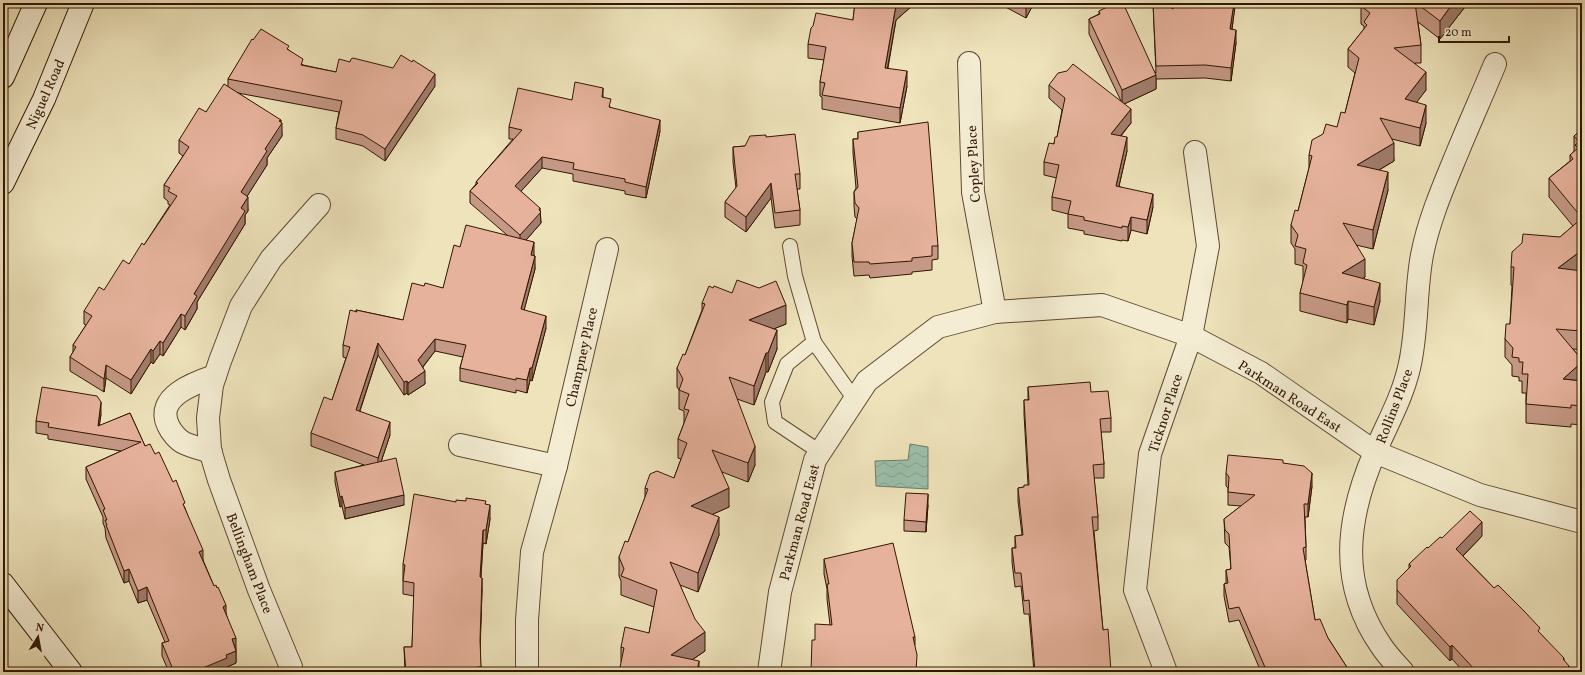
<svg xmlns="http://www.w3.org/2000/svg" width="1585" height="675" viewBox="0 0 1585 675" font-family="Vollkorn,serif">
	<defs>
		<pattern id="water-waves" width="16" height="10" patternUnits="userSpaceOnUse"><rect width="16" height="10" fill="#9bbfab"/><path d="M0 5q4-4 8 0t8 0" fill="none" stroke="#86a392"/></pattern>
	</defs>
	<rect width="100%" height="100%" fill="#eee3bb"/>
	<filter id="stains"><feTurbulence type="fractalNoise" baseFrequency=".005" numOctaves="4"/><feColorMatrix values="0 0 0 0 .2 0 0 0 0 .09 0 0 0 0 .02 0 0 0 .5 -.17"/></filter>
	<radialGradient id="worn" r=".72"><stop offset=".6" stop-color="#630" stop-opacity="0"/><stop offset="1" stop-color="#630" stop-opacity=".3"/></radialGradient>
	<polygon fill="url(#water-waves)" stroke="#717b68" points="910,444 928,447 928,489 876,486 875,461 908,460"/>
	<g fill="none" stroke-linecap="round" stroke-linejoin="round">
		<g stroke="#614931" stroke-width="16">
			<g id="lane">
				<polyline points="790,246 795,276 814,342 855,400"/>
				<polyline points="814,342 787,364 772,402 775,422 820,452"/>
			</g>
		</g>
		<g stroke="#614931" stroke-width="24">
			<g id="street">
				<polyline points="969,63 973,192 995,312"/>
				<polyline points="460,445 556,466"/>
				<path d="M211,452C202,449 193,447 184,443C178,440 171,432 168,425C155,397 194,383 215,376"/>
				<polyline points="289,672 291,667 259,590 219,480 210,450 208,418 212,385 220,361 241,306 271,259 319,205"/>
				<polyline points="527,672 527,620 532,552 556,466 607,249"/>
				<polyline points="769,672 780,592 815,460 867,381 938,327 995,312 1102,305 1191,336 1261,373 1375,452 1480,495 1582,522"/>
				<polyline points="1166,672 1135,590 1150,454 1191,336 1208,246 1195,152"/>
				<path d="M1403,672C1396,664 1388,656 1382,647C1338,584 1346,519 1375,452C1387,424 1402,398 1409,368C1418,331 1415,292 1422,255C1429,219 1444,185 1458,151C1470,122 1483,93 1495,64"/>
			</g>
		</g>
		<g stroke="#321603" stroke-width="24">
			<g id="secondary">
				<polyline points="3,77 36,3"/>
				<polyline points="3,183 44,99 83,3"/>
				<polyline points="3,584 71,672"/>
			</g>
		</g>
		<use href="#lane" stroke="#f4edd3" stroke-width="14"/>
		<use href="#street" stroke="#f4edd3" stroke-width="22"/>
		<use href="#secondary" stroke="#f4edd3" stroke-width="22"/>
	</g>
	<g fill="#c69986" stroke="#321603">
		<polygon points="855,3 921,3 912,5 912,6 896,20 888,68 907,86 900,123 822,109 822,97 820,96 820,82 824,60 808,58 808,44 853,20"/>
		<polygon points="998,3 1034,3 1026,18"/>
		<polygon points="1153,3 1172,9 1235,3 1232,30 1236,43 1231,81 1205,78 1156,79 1156,89 1124,104 1131,123 1121,136 1127,151 1119,186 1153,207 1147,234 1131,230 1128,241 1122,240 1122,241 1084,234 1084,231 1068,228 1068,214 1052,210 1052,197 1057,178 1044,175 1044,162 1057,137 1062,110 1049,98 1049,85 1121,101 1089,34 1089,19 1099,14 1099,11 1156,73"/>
		<polygon points="1364,3 1468,3 1440,39 1418,22 1421,45 1421,63 1415,63 1426,90 1416,102 1426,123 1420,146 1392,139 1394,161 1379,170 1388,190 1373,249 1356,245 1365,277 1364,278 1380,301 1374,325 1348,319 1347,323 1300,311 1300,293 1303,282 1303,266 1295,264 1295,249 1291,243 1291,225 1298,211 1309,168 1309,155 1337,127 1345,113 1355,73 1348,67 1348,49 1364,29 1364,26 1361,24 1361,6"/>
		<polygon points="1576,3 1582,3 1582,5"/>
		<polygon points="253,40 289,50 303,65 336,72 435,86 385,161 363,146 336,139 336,128 339,112 238,93 281,122 282,136 267,158 267,165 247,196 248,211 245,215 245,224 197,302 197,309 185,330 181,327 163,356 160,354 153,364 151,362 131,394 106,378 104,392 70,371 70,357 73,352 73,345 86,325 84,324 84,311 129,264 144,245 170,205 168,204 168,201 164,198 164,185 183,156 179,153 179,140 206,112 228,86 228,79"/>
		<polygon points="603,97 611,108 660,131 646,198 625,194 625,191 573,181 573,174 542,168 521,191 540,211 541,223 526,240 534,255 535,269 524,310 546,328 532,381 530,380 527,393 516,390 516,393 460,381 460,368 463,357 435,351 423,367 425,384 408,395 407,393 404,395 378,355 360,411 390,435 381,462 404,505 345,519 342,506 340,507 335,482 335,472 364,465 311,446 311,433 332,400 346,358 343,357 343,345 356,311 356,310 403,320 424,286 443,288 460,247 507,235 470,203 470,191 476,184 476,182 513,139 509,139 509,127 572,100"/>
		<polygon points="1582,129 1582,269 1580,270 1582,271 1582,350 1573,349 1582,360 1582,425 1571,424 1571,427 1526,423 1526,393 1522,393 1522,381 1519,381 1519,377 1512,376 1512,365 1505,357 1505,339 1510,324 1512,286 1511,285 1511,267 1560,237 1573,226 1549,197 1549,178 1570,161 1570,155 1574,152 1574,136"/>
		<polygon points="858,132 938,246 938,259 932,260 932,270 912,272 912,274 870,278 869,275 854,276 852,256 852,243 857,219 855,217 854,206 854,192 856,188 853,153 853,139 858,139"/>
		<polygon points="766,137 800,174 800,189 797,189 800,210 800,225 775,228 771,198 746,232 725,217 725,202 736,188 733,162 733,147 745,146"/>
		<polygon points="702,303 786,324 773,329 777,349 768,372 766,372 754,405 737,399 755,465 748,482 722,472 729,507 713,514 719,535 698,592 680,585 705,651 692,660 699,672 621,662 621,647 649,633 654,607 621,595 621,581 619,576 619,557 628,542 645,498 645,488 674,478 681,459 678,458 678,439 684,423 684,411 679,409 679,390 677,387 677,368 685,355 702,310"/>
		<polygon points="1028,387 1091,392 1111,418 1111,432 1101,432 1104,464 1104,478 1094,478 1098,517 1098,530 1094,531 1103,630 1111,672 1034,672 1029,614 1024,614 1021,586 1015,587 1012,562 1012,548 1015,548 1015,536 1022,535 1018,501 1018,488 1024,487 1028,485 1024,414 1024,400 1028,400"/>
		<polygon points="130,413 145,446 155,454 185,508 203,560 214,586 226,613 236,650 236,663 227,667 227,670 223,672 169,672 162,656 162,643 165,642 147,600 138,603 129,581 124,583 106,538 105,528 103,523 103,517 86,479 86,467 121,451 48,439 48,435 36,433 36,421 101,414 99,426"/>
		<polygon points="1283,463 1312,486 1308,517 1305,517 1306,547 1306,560 1305,560 1315,620 1328,638 1350,672 1261,672 1239,620 1229,622 1224,596 1224,584 1226,583 1226,570 1231,569 1229,547 1225,543 1224,519 1241,506 1228,505 1228,488 1226,486 1226,473"/>
		<polygon points="486,504 490,519 486,544 483,543 481,577 482,591 480,645 481,672 405,672 404,647 412,647 414,596 403,594 403,564"/>
		<polygon points="928,505 926,532 904,531 904,520"/>
		<polygon points="1482,536 1463,556 1494,588 1540,633 1564,661 1569,672 1464,672 1452,659 1450,661 1397,604 1397,590 1409,569 1409,564 1442,538"/>
		<polygon points="824,559 915,637 915,645 815,640 830,625 827,599 827,589 824,574"/>
	</g>
	<g fill="#a17d6d" stroke="#321603">
		<polygon points="899,3 921,3 912,5 912,6 896,20 885,82 885,68 896,5"/>
		<polygon points="1026,3 1034,3 1026,18"/>
		<polygon points="1234,3 1235,3 1235,7 1230,42 1230,29"/>
		<polygon points="1453,3 1468,3 1440,39 1440,21"/>
		<polygon points="1236,30 1236,43 1231,81 1231,68"/>
		<polygon points="907,71 907,86 900,123 900,108"/>
		<polygon points="1426,72 1426,90 1405,118 1405,99"/>
		<polygon points="435,74 435,86 385,161 385,149"/>
		<polygon points="1156,75 1156,89 1122,105 1122,90"/>
		<polygon points="603,88 603,99 602,97"/>
		<polygon points="1426,105 1426,123 1420,146 1420,128"/>
		<polygon points="1131,109 1131,123 1111,147 1111,134"/>
		<polygon points="281,120 281,124 282,123 282,136 267,158 267,165 241,206 241,192"/>
		<polygon points="660,120 660,131 646,198 646,187"/>
		<polygon points="1127,137 1127,151 1116,199 1116,186"/>
		<polygon points="1394,143 1394,161 1357,183 1357,165"/>
		<polygon points="542,157 542,168 515,198 515,186"/>
		<polygon points="1388,172 1388,190 1373,249 1373,230"/>
		<polygon points="771,183 771,198 746,232 746,217"/>
		<polygon points="1153,194 1153,207 1147,234 1147,220"/>
		<polygon points="248,197 248,211 245,215 245,224 197,302 197,309 185,330 185,316 194,294 241,208"/>
		<polygon points="540,208 541,223 520,247 520,235"/>
		<polygon points="1131,217 1131,230 1128,241 1128,227"/>
		<polygon points="534,242 534,255 531,268 531,255"/>
		<polygon points="1582,250 1582,269 1558,287 1558,268"/>
		<polygon points="535,256 535,269 521,322 521,309"/>
		<polygon points="1365,259 1365,277 1342,291 1342,273"/>
		<polygon points="1380,283 1380,301 1374,325 1374,307"/>
		<polygon points="1348,301 1348,319 1347,323 1347,305"/>
		<polygon points="786,305 786,324 749,339 749,320"/>
		<polygon points="181,314 181,327 163,356 163,343"/>
		<polygon points="546,316 546,328 532,381 532,368"/>
		<polygon points="777,330 777,349 768,372 768,353"/>
		<polygon points="435,339 435,351 418,373 418,360"/>
		<polygon points="160,341 160,354 153,364 153,351"/>
		<polygon points="378,343 378,355 356,422 356,410"/>
		<polygon points="151,349 151,362 131,394 131,380"/>
		<polygon points="766,353 766,372 754,405 754,386"/>
		<polygon points="1582,362 1582,381 1563,379"/>
		<polygon points="106,365 106,378 104,392 104,379"/>
		<polygon points="530,368 530,380 527,393 527,380"/>
		<polygon points="425,371 425,384 408,395 408,383"/>
		<polygon points="407,381 407,393 404,395 404,382"/>
		<polygon points="101,402 101,414 98,435 98,426"/>
		<polygon points="390,422 390,435 378,471 378,458"/>
		<polygon points="755,446 755,465 748,482 748,463"/>
		<polygon points="1312,473 1312,486 1308,517 1308,504"/>
		<polygon points="729,488 729,507 691,524 691,506"/>
		<polygon points="928,494 928,505 926,532 926,522"/>
		<polygon points="404,495 404,505 345,519 345,508"/>
		<polygon points="342,496 342,506 340,507 340,497"/>
		<polygon points="490,505 490,519 486,544 486,530"/>
		<polygon points="719,517 719,535 698,592 698,573"/>
		<polygon points="1482,522 1482,536 1456,563 1456,549"/>
		<polygon points="483,530 483,543 480,590 480,577"/>
		<polygon points="203,550 203,563 199,552"/>
		<polygon points="129,569 129,581 124,583 124,571"/>
		<polygon points="482,578 482,591 480,653 480,640"/>
		<polygon points="147,587 147,600 138,603 138,591"/>
		<polygon points="226,605 226,617 223,607"/>
		<polygon points="705,632 705,651 674,672 671,655"/>
		<polygon points="236,638 236,650 232,639"/>
		<polygon points="1452,645 1452,659 1450,661 1450,647"/>
		<polygon points="236,651 236,663 227,667 227,670 223,672 193,672 226,655"/>
		<polygon points="1564,658 1564,671 1569,666 1569,672 1563,672 1563,659"/>
		<polygon points="699,661 699,672 697,672"/>
		<polygon points="1478,667 1478,672 1475,672 1475,670"/>
	</g>
	<g fill="#e6b29c" stroke="#321603">
		<polygon points="855,3 899,3 896,5 885,68 907,71 900,108 822,95 825,83 820,82 826,47 808,44 811,28 813,26 816,13 853,20"/>
		<polygon points="1115,3 1123,3 1156,75 1122,90 1089,19 1100,14 1099,11"/>
		<polygon points="1153,3 1172,3 1172,9 1182,3 1234,3 1230,29 1236,30 1231,68 1205,65 1156,66"/>
		<polygon points="1364,3 1415,3 1421,45 1394,48 1426,72 1405,99 1426,105 1420,128 1380,118 1394,143 1357,165 1388,172 1373,230 1343,223 1365,259 1342,273 1380,283 1374,307 1348,301 1347,305 1300,293 1307,265 1303,263 1306,249 1295,246 1298,235 1291,225 1295,210 1298,211 1312,156 1309,155 1312,140 1323,134 1326,124 1337,127 1341,112 1345,113 1359,58 1348,49 1367,25 1364,22 1370,13 1361,6"/>
		<polygon points="1416,3 1453,3 1440,21"/>
		<polygon points="261,29 289,46 287,49 303,59 301,65 336,72 339,59 350,62 351,59 353,58 393,68 401,55 412,62 413,60 435,74 385,149 363,135 336,128 342,101 228,79 252,39 253,40"/>
		<polygon points="1073,64 1131,109 1111,134 1127,137 1116,186 1153,194 1147,220 1131,217 1128,227 1122,226 1122,228 1084,220 1084,217 1068,214 1071,201 1052,197 1059,165 1044,162 1049,143 1054,144 1055,137 1057,137 1065,98 1049,85 1058,73 1067,71"/>
		<polygon points="575,82 603,88 602,97 611,99 609,107 660,120 646,187 625,182 625,179 573,169 574,163 542,157 515,186 540,208 539,210 541,212 520,235 470,191 478,183 476,182 522,130 509,127 518,88 572,100"/>
		<polygon points="224,84 281,120 279,121 282,123 265,149 267,151 241,192 248,197 241,208 245,211 194,294 197,296 185,316 181,314 163,343 160,341 153,351 151,349 131,380 106,365 104,379 70,357 76,347 73,345 92,316 84,311 99,287 104,290 123,260 129,264 142,243 144,245 177,196 168,191 170,188 164,185 189,147 179,140 199,108 206,112"/>
		<polygon points="928,122 938,246 932,246 932,256 912,258 912,261 870,264 869,262 854,262 852,243 859,208 855,203 854,192 858,187 853,139 858,139 858,132"/>
		<polygon points="1582,129 1582,218 1549,178 1573,159 1570,155 1578,148 1575,145 1579,142 1574,136"/>
		<polygon points="795,134 800,174 795,174 800,210 775,213 771,183 746,217 725,202 737,186 733,147 745,146 750,136 766,135 766,137"/>
		<polygon points="1582,218 1582,250 1558,268 1582,271 1582,331 1556,329 1582,360 1582,362 1563,379 1582,381 1582,406 1571,405 1571,408 1526,404 1528,374 1522,374 1523,362 1519,362 1519,358 1512,357 1513,348 1505,339 1506,324 1510,324 1514,267 1511,267 1512,252 1522,243 1523,234 1560,237"/>
		<polygon points="466,225 534,242 531,255 535,256 521,309 546,316 532,368 530,368 527,380 516,378 516,380 460,368 466,345 435,339 418,360 425,371 408,383 407,381 404,382 378,343 356,410 390,422 378,458 311,433 324,397 332,400 350,347 343,345 350,310 357,312 356,310 403,320 412,283 424,286 425,283 443,288 454,245 460,247"/>
		<polygon points="737,280 759,288 776,281 786,305 749,320 777,330 768,353 766,353 754,386 729,377 755,446 748,463 712,450 729,488 691,506 719,517 698,573 670,562 695,619 705,632 671,655 699,661 697,672 619,672 624,648 621,647 625,627 649,633 657,590 621,576 624,569 619,557 625,541 628,542 648,489 645,488 650,474 657,471 674,478 687,443 678,439 689,410 684,409 689,394 679,390 683,379 677,368 683,354 685,355 705,304 702,303 709,286 713,288 714,286 732,293"/>
		<polygon points="1090,382 1091,392 1108,391 1111,418 1100,419 1104,464 1093,465 1098,517 1092,517 1103,630 1108,629 1111,672 1035,672 1029,600 1024,601 1021,573 1015,573 1012,548 1016,548 1015,536 1023,535 1018,488 1024,487 1024,485 1029,485 1024,400 1029,400 1028,387"/>
		<polygon points="42,387 97,396 101,402 98,426 130,413 145,446 150,444 155,454 159,452 173,482 176,480 185,503 183,504 203,550 199,552 214,586 216,585 217,588 218,587 226,605 223,607 236,638 232,639 236,651 226,655 227,658 193,672 174,672 162,643 169,641 147,587 138,591 129,569 124,571 106,525 107,525 105,520 107,520 103,510 105,509 86,467 141,442 48,427 49,423 36,421"/>
		<polygon points="1228,455 1283,460 1283,463 1304,466 1312,473 1308,504 1304,504 1306,547 1303,548 1315,620 1320,619 1328,638 1350,672 1267,672 1239,607 1229,609 1224,584 1228,583 1226,570 1231,569 1229,534 1225,530 1224,519 1255,495 1228,492 1229,477 1226,473"/>
		<polygon points="396,458 404,495 345,508 342,496 340,497 335,472"/>
		<polygon points="906,493 928,494 926,522 904,520"/>
		<polygon points="414,494 456,502 456,500 466,501 466,498 486,501 485,504 490,505 486,530 483,530 480,577 482,578 480,640 481,667 477,667 478,672 406,672 404,647 412,647 414,583 403,581 405,565 403,564"/>
		<polygon points="1470,511 1482,522 1456,549 1494,588 1498,585 1524,611 1540,628 1538,631 1564,658 1563,659 1569,666 1563,672 1483,672 1478,667 1475,670 1452,645 1450,647 1397,590 1397,580 1411,566 1409,564 1427,547 1428,548 1440,537 1442,538"/>
		<polygon points="893,543 915,637 913,637 917,655 916,672 811,672 812,640 815,640 815,624 832,625 827,584 829,584 824,559"/>
	</g>
	<g text-anchor="middle" stroke-width="3" stroke-linejoin="round" paint-order="stroke">
		<g font-size="14" fill="#321603" stroke="#f4edd3">
			<text transform="translate(45 94) rotate(-66)" y="5">Niguel Road</text>
			<text transform="translate(973 164) rotate(-93)" y="5">Copley Place</text>
			<text transform="translate(581 357) rotate(-77)" y="5">Champney Place</text>
			<text transform="translate(1290 396) rotate(33)" y="5">Parkman Road East</text>
			<text transform="translate(1394 406) rotate(-69)" y="5">Rollins Place</text>
			<text transform="translate(1165 413) rotate(-72)" y="5">Ticknor Place</text>
			<text transform="translate(799 522) rotate(-75)" y="5">Parkman Road East</text>
			<text transform="translate(250 563) rotate(69)" y="5">Bellingham Place</text>
		</g>
	</g>
	<rect width="1585" height="675" fill="none" stroke="#eee3bb" stroke-width="16"/>
	<rect x="4" y="4" width="1577" height="667" fill="none" stroke="#321603" stroke-width="2"/>
	<rect x="8" y="8" width="1569" height="659" fill="none" stroke="#321603"/>
	<g transform="translate(38 637) rotate(11)" stroke="#f4edd3" stroke-width="3" paint-order="stroke">
	<path d="M0-3L7 15L0 10L-7 15Z" fill="#321603"/>
	<text y="-6" font-size="11" font-weight="bold" text-anchor="middle" fill="#321603">N</text>
	</g>
	<path d="M1439 36v6h70v-6" fill="none" stroke="#321603" stroke-width="2"/>
	<text x="1445" y="36" font-size="12" fill="#321603" stroke="#f4edd3" stroke-width="3" paint-order="stroke">20 m</text>
	<rect width="100%" height="100%" filter="url(#stains)"/>
	<rect width="100%" height="100%" fill="url(#worn)"/>
</svg>
